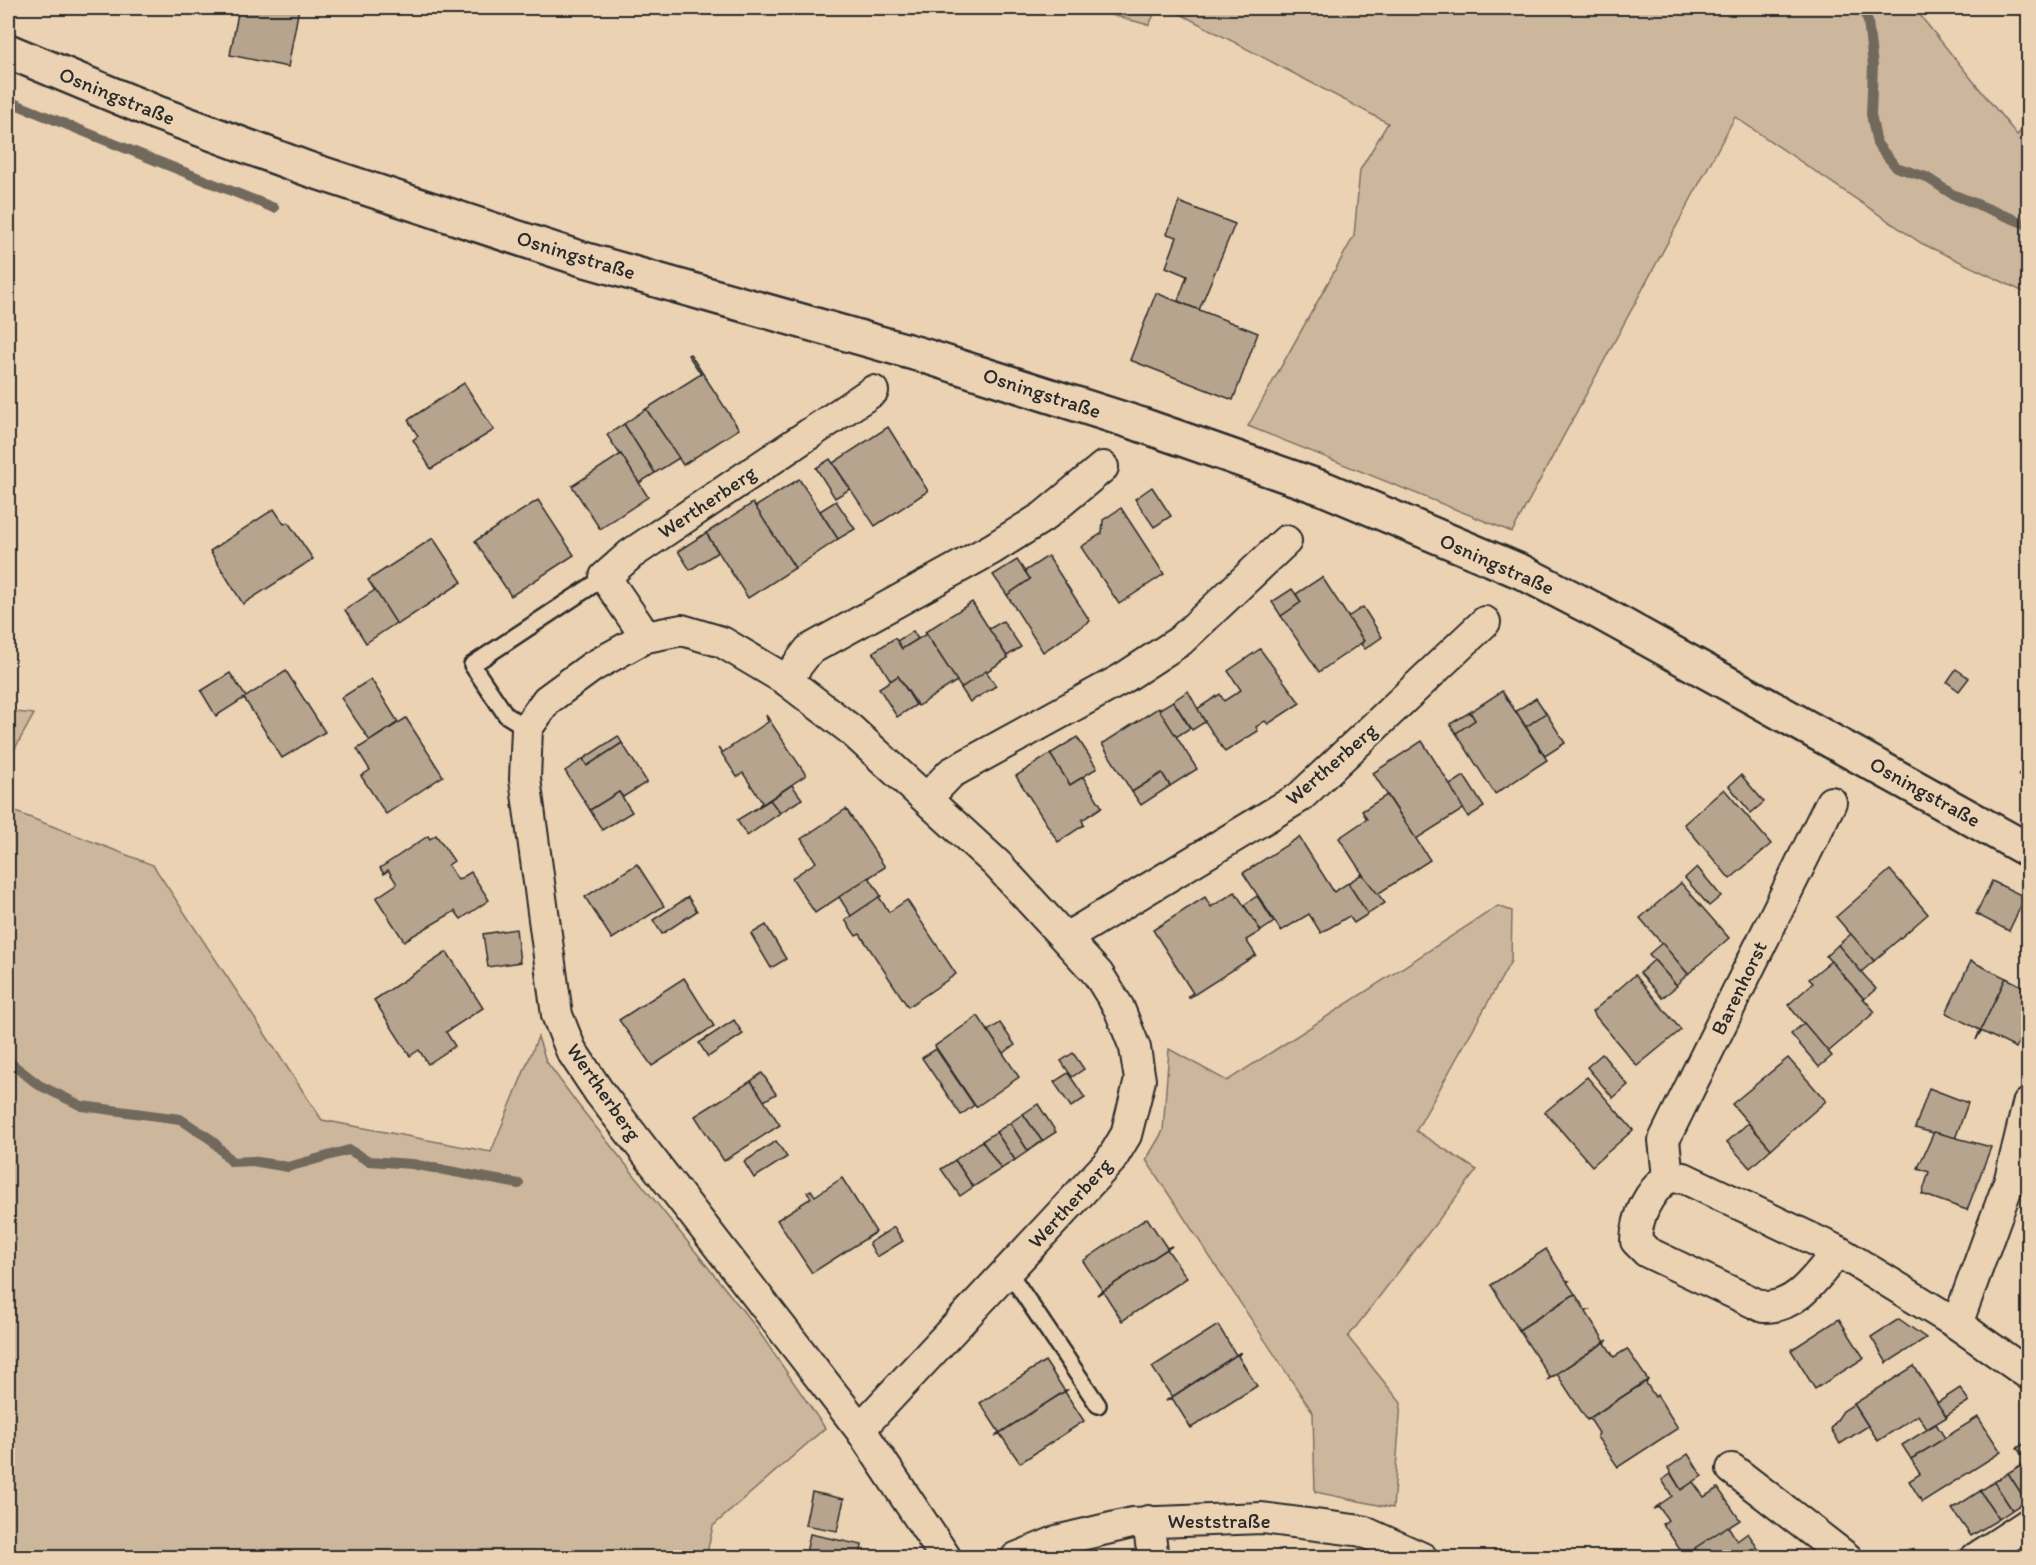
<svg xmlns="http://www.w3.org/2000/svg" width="2036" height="1565" viewBox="0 0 2036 1565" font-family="Itim,sans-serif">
	<rect width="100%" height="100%" fill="#ebd2b3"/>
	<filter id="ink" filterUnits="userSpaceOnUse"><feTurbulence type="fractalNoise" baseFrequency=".0167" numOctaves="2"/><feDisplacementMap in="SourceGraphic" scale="12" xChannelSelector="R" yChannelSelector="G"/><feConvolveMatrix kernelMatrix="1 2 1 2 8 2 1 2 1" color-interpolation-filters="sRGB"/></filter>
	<g filter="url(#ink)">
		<g fill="#ccb79d" stroke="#7c7164" stroke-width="1.5">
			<polygon points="1086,8 1157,8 1149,25"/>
			<polygon points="1169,8 1914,8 2017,135 2028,123 2028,294 1921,243 1735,117 1512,532 1248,426 1354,236 1360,170 1388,123"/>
			<polygon points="8,711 34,714 8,761"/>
			<polygon points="8,809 153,865 322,1120 491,1152 538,1037 546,1061 579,1106 755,1326 825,1428 713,1526 706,1557 8,1557"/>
			<polygon points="1498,906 1512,911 1511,961 1416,1131 1477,1170 1348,1337 1401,1403 1393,1508 1315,1492 1313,1413 1146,1160 1163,1131 1169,1049 1227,1081"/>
		</g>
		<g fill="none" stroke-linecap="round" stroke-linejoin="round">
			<g stroke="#72695d" stroke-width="10">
				<polyline points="1862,8 1868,21 1873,66 1871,114 1877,144 1896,167 1926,177 1952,194 2028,225"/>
				<polyline points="8,101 274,208"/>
				<polyline points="8,1061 39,1085 82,1106 180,1119 212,1140 232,1162 252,1161 288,1167 349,1150 369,1161 412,1164 519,1184"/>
			</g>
		</g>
		<g fill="#b6a48e" stroke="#2b2b2b" stroke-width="1.5">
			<polygon points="111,8 151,8 150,13"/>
			<polygon points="239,8 299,8 288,67 230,55"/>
			<polygon points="1179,202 1235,224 1199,310 1178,301 1187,276 1166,267 1177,237 1167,234"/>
			<polygon points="1156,293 1258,333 1233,400 1130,360"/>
			<polygon points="690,354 739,429 683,465 646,409 701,374 688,355"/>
			<polygon points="464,383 494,430 431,469 413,440 418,436 408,420"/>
			<polygon points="646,409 679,458 655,473 624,424"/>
			<polygon points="624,424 655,473 639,483 607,435"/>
			<polygon points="888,427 928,491 875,526 833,463"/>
			<polygon points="621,454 648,497 600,529 572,486"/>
			<polygon points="830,459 850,489 835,498 816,468"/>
			<polygon points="799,479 838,539 795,568 755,507"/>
			<polygon points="1152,487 1171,516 1154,527 1135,499"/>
			<polygon points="538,500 574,555 511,596 475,541"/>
			<polygon points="836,501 855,529 838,539 820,511"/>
			<polygon points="753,503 795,568 748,598 706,533"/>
			<polygon points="1121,508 1164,574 1119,604 1081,547 1102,533 1103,520"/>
			<polygon points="274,509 284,524 288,522 313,559 243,604 210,551"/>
			<polygon points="706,533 718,552 690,570 678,551"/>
			<polygon points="433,538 462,582 397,625 368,580"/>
			<polygon points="1048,556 1090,621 1043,652 1007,595 1030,579 1025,571"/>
			<polygon points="1017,560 1030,579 1007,595 993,575"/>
			<polygon points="1322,577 1364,641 1319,672 1281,616 1301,602 1296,594"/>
			<polygon points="1292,589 1301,602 1281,616 1272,602"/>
			<polygon points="375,590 396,623 366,643 345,610"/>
			<polygon points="972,602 1008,658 961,688 925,632"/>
			<polygon points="1363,607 1382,637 1365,649 1361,644 1364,641 1348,617"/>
			<polygon points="1003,621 1021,647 1007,656 989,629"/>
			<polygon points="913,631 918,639 902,649 897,641"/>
			<polygon points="926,634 957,681 918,706 898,676 891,681 873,652 895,638 902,649"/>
			<polygon points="1260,649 1300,703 1268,724 1265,721 1256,727 1258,731 1225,752 1197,709 1220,694 1224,701 1241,690 1228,671"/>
			<polygon points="1956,669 1969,678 1959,691 1947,682"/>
			<polygon points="286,671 325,732 282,758 244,698 216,716 201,691 230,673 246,697"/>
			<polygon points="986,671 996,686 970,702 961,688"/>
			<polygon points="898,676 916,705 897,717 879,688"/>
			<polygon points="371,679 398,722 370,741 341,698"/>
			<polygon points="1188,691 1205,722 1192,730 1173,701"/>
			<polygon points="1502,691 1547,760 1495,794 1456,733 1475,720 1470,712"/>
			<polygon points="1536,698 1546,713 1526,727 1516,711"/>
			<polygon points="1173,701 1190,728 1176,737 1158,710"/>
			<polygon points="1158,708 1197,769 1170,786 1162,773 1132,792 1102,744"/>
			<polygon points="1470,712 1475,720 1456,733 1450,724"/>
			<polygon points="1546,713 1565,743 1545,756 1526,727"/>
			<polygon points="766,715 806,775 758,807 762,802 743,773 737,777 718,748 723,752 768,722"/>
			<polygon points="406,718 443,776 386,814 361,776 370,770 357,749"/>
			<polygon points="618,736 622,743 587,766 583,759"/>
			<polygon points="1077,737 1097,768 1070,785 1050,754"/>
			<polygon points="1422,741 1465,808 1416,839 1373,773"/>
			<polygon points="622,743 647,782 623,797 619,792 590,810 565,771 583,759 587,766"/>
			<polygon points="1050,754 1070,785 1083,777 1102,807 1082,820 1084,825 1058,842 1016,776"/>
			<polygon points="2028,761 2028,782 2018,775"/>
			<polygon points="1162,773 1170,786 1141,805 1132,792"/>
			<polygon points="1741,775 1764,802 1751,813 1729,786"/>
			<polygon points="1464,776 1484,807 1468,817 1450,785"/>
			<polygon points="792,785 802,799 780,813 770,800"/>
			<polygon points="1724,789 1771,844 1730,879 1684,824"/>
			<polygon points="619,792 632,812 602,830 590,810"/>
			<polygon points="1387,795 1430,860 1376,895 1339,838 1367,819 1362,811"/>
			<polygon points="770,800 780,813 747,836 737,820"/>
			<polygon points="846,809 885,867 815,913 792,878 816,862 801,839"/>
			<polygon points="436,835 454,861 448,865 458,880 471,872 489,900 461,919 455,911 404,941 376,898 397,884 388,870 384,874 380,868 428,836 430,839"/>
			<polygon points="1299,837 1334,892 1348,883 1368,914 1354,923 1349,916 1321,933 1309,914 1281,931 1243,873"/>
			<polygon points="637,864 664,906 612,939 585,897"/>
			<polygon points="1697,867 1721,896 1709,906 1685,878"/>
			<polygon points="1890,870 1928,914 1874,961 1836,917"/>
			<polygon points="1362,874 1385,903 1368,914 1348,883"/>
			<polygon points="869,877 881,896 851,916 839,897"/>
			<polygon points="1992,881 2025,897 2009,931 1976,914"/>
			<polygon points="1681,883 1729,938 1688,974 1640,918"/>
			<polygon points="1235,892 1261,931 1246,940 1256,955 1189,998 1188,996 1193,993 1153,930 1205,897 1211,907"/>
			<polygon points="1257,896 1274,922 1261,931 1244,905"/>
			<polygon points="688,897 697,911 662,934 653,920"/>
			<polygon points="879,897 889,912 907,900 956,974 908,1007 860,934 856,936 845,920"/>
			<polygon points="766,925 786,959 771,968 751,934"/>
			<polygon points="516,929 520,962 488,967 483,934"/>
			<polygon points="1851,934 1874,961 1861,972 1838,945"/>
			<polygon points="1662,943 1688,974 1676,985 1649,954"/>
			<polygon points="1838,945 1876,989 1864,999 1826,956"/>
			<polygon points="447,952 483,1008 446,1032 455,1046 428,1064 419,1050 410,1056 374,1000"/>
			<polygon points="1654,960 1677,986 1662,998 1640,973"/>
			<polygon points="1831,961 1875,1012 1828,1052 1788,1005 1813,983 1809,979"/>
			<polygon points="1971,961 2006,978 1976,1040 1980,1030 1946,1013"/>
			<polygon points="1635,975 1681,1030 1637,1066 1592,1012"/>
			<polygon points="684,978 714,1026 652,1066 619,1020"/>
			<polygon points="2006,978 2028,989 2028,1021 2016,1048 1981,1031 1976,1040"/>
			<polygon points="978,1016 1019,1077 976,1107 935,1046"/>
			<polygon points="734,1020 743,1034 708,1057 699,1043"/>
			<polygon points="1000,1023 1015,1045 1003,1053 988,1031"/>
			<polygon points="1804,1023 1832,1056 1819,1067 1791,1034"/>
			<polygon points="936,1049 974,1105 961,1115 922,1058"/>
			<polygon points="1073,1053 1084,1069 1072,1077 1061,1061"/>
			<polygon points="1602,1054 1628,1085 1613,1098 1587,1067"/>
			<polygon points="1788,1058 1826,1101 1771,1149 1732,1104"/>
			<polygon points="762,1073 776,1094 764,1101 751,1081"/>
			<polygon points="1068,1073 1085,1098 1071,1107 1054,1082"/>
			<polygon points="1587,1077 1633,1130 1592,1166 1545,1112"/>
			<polygon points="751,1081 780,1125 724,1161 695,1116"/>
			<polygon points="1929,1088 1968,1103 1955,1139 1915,1128"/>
			<polygon points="1038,1104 1056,1132 1042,1141 1023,1114"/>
			<polygon points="1023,1114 1042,1141 1028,1151 1010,1123"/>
			<polygon points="1010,1123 1028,1151 1015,1160 996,1132"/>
			<polygon points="1748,1123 1771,1149 1750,1168 1727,1142"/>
			<polygon points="996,1132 1015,1160 1001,1169 982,1141"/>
			<polygon points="1934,1132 1991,1147 1967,1210 1922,1194 1929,1172 1918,1168"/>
			<polygon points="776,1141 787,1157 754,1178 744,1162"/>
			<polygon points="982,1141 1001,1169 973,1187 955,1160"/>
			<polygon points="955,1160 973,1187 960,1196 941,1169"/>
			<polygon points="2023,1173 2028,1175 2028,1198 2016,1193"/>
			<polygon points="842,1178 876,1232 812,1273 777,1220 811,1198 807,1192 811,1190 815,1196"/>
			<polygon points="1147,1218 1167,1248 1172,1246 1097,1295 1102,1290 1083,1261"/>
			<polygon points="894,1227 903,1241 877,1257 869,1243"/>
			<polygon points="1172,1246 1167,1249 1187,1278 1122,1321 1103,1291 1097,1295"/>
			<polygon points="1546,1249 1566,1280 1569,1281 1567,1282 1575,1294 1519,1330 1491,1285"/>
			<polygon points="1575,1294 1585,1310 1589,1310 1586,1312 1605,1342 1550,1378 1519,1330"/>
			<polygon points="1839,1319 1864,1358 1815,1389 1791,1350"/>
			<polygon points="1899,1319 1926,1338 1887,1363 1871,1337"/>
			<polygon points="1218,1325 1236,1355 1241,1352 1166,1401 1172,1397 1152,1367"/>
			<polygon points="1608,1340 1605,1343 1614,1357 1627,1349 1648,1380 1587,1420 1557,1374 1547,1380"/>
			<polygon points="1241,1352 1238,1356 1257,1386 1191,1428 1172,1398 1166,1401"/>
			<polygon points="1045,1361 1064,1390 1067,1390 995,1436 999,1432 980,1403"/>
			<polygon points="1914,1366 1947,1417 1927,1429 1918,1415 1878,1441 1854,1404"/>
			<polygon points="1648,1380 1646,1383 1655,1397 1657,1395 1678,1428 1618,1467 1597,1437 1599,1433 1590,1419 1587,1420"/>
			<polygon points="1960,1388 1969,1401 1946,1416 1937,1403"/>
			<polygon points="1067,1390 1065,1392 1084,1421 1020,1463 1000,1434 995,1436"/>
			<polygon points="1854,1404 1868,1426 1840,1444 1831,1429 1843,1411"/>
			<polygon points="1978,1417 2001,1452 1922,1502 1909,1481 1920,1474 1911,1459"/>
			<polygon points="1936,1424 1945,1438 1911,1459 1902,1445"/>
			<polygon points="2028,1441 2028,1460 2026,1461 2017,1448"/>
			<polygon points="1688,1454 1702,1476 1681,1490 1668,1468"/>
			<polygon points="2028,1460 2028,1475 2022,1464"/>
			<polygon points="2022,1464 2028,1475 2028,1500 2026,1501 2008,1473"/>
			<polygon points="2008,1473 2026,1501 2012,1510 1994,1482"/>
			<polygon points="1671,1474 1681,1490 1693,1482 1704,1497 1718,1488 1740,1520 1684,1556 1663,1524 1668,1520 1659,1507 1653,1509 1672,1496 1662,1480"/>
			<polygon points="1994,1482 2012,1510 1999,1519 1980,1491"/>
			<polygon points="1980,1491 1999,1519 1971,1536 1952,1509"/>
			<polygon points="812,1492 844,1499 837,1531 805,1525"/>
			<polygon points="1728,1526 1737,1541 1748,1533 1764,1558 1702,1558 1695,1548"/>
			<polygon points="810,1534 862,1545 860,1558 805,1558"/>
		</g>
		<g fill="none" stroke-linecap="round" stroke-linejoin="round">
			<g stroke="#2b2b2b" stroke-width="20">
				<g id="service">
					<polyline points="527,728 506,715 472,665 605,577"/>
					<polyline points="1008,1271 1098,1405"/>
				</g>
			</g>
			<g stroke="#2b2b2b" stroke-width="34">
				<g id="minor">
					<polyline points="646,637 605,577 631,554 873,391"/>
					<polyline points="786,680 809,650 992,549 1043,517 1103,467"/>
					<polyline points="927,798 951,773 1122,679 1180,641 1286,541"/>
					<polyline points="1066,938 1300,797 1485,622"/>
					<polyline points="1668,1177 1664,1140 1831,802"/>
					<path d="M1838,1251C1817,1275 1798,1308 1763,1307L1647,1252L1636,1241C1637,1216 1648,1193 1668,1177L1684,1178L1838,1251L1957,1324L2028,1374"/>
					<polyline points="1957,1324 2010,1179 2028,1104"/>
					<polyline points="860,1429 1111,1160 1126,1135 1140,1080 1135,1048 1119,1008 1098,974 997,864 850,729 786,680 722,642 682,630 646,637 592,667 547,700 527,728 525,779 557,1015 571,1050 599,1092 860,1429 946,1558"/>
					<polyline points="1732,1469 1847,1558"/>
					<polyline points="1148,1521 1153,1558"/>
					<polyline points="1016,1558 1060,1540 1132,1523 1262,1518 1362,1531 1422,1558"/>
					<polyline points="1976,1558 2028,1524"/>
				</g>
			</g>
			<g stroke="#2b2b2b" stroke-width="38">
				<polyline id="tertiary" points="8,51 157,113 308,169 579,258 925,356 1139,424 1325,489 1522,572 1599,612 2028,850"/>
			</g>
			<use href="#service" stroke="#ebd2b3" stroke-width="15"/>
			<use href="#minor" stroke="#ebd2b3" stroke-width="30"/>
			<use href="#tertiary" stroke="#ebd2b3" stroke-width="33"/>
		</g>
	</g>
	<g text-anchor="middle" stroke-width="5" stroke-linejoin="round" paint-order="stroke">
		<g font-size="21" fill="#2b2b2b" stroke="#ebd2b3">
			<text transform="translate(117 96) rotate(22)" y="7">Osningstraße</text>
			<text transform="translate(576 255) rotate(17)" y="7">Osningstraße</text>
			<text transform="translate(1042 393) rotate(18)" y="7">Osningstraße</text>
			<text transform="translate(707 502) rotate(-34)" y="7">Wertherberg</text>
			<text transform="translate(1497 564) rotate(24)" y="7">Osningstraße</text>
			<text transform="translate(1331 764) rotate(-41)" y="7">Wertherberg</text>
			<text transform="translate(1925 792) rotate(29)" y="7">Osningstraße</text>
			<text transform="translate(1739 988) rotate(-64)" y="7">Barenhorst</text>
			<text transform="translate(604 1092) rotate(55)" y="7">Wertherberg</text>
			<text transform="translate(1070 1203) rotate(-48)" y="7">Wertherberg</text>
			<text x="1219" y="1528">Weststraße</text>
		</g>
	</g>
	<rect width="2036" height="1565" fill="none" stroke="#ebd2b3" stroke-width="30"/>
	<rect x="15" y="15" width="2006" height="1535" fill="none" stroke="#2b2b2b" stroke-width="2" filter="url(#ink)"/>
</svg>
